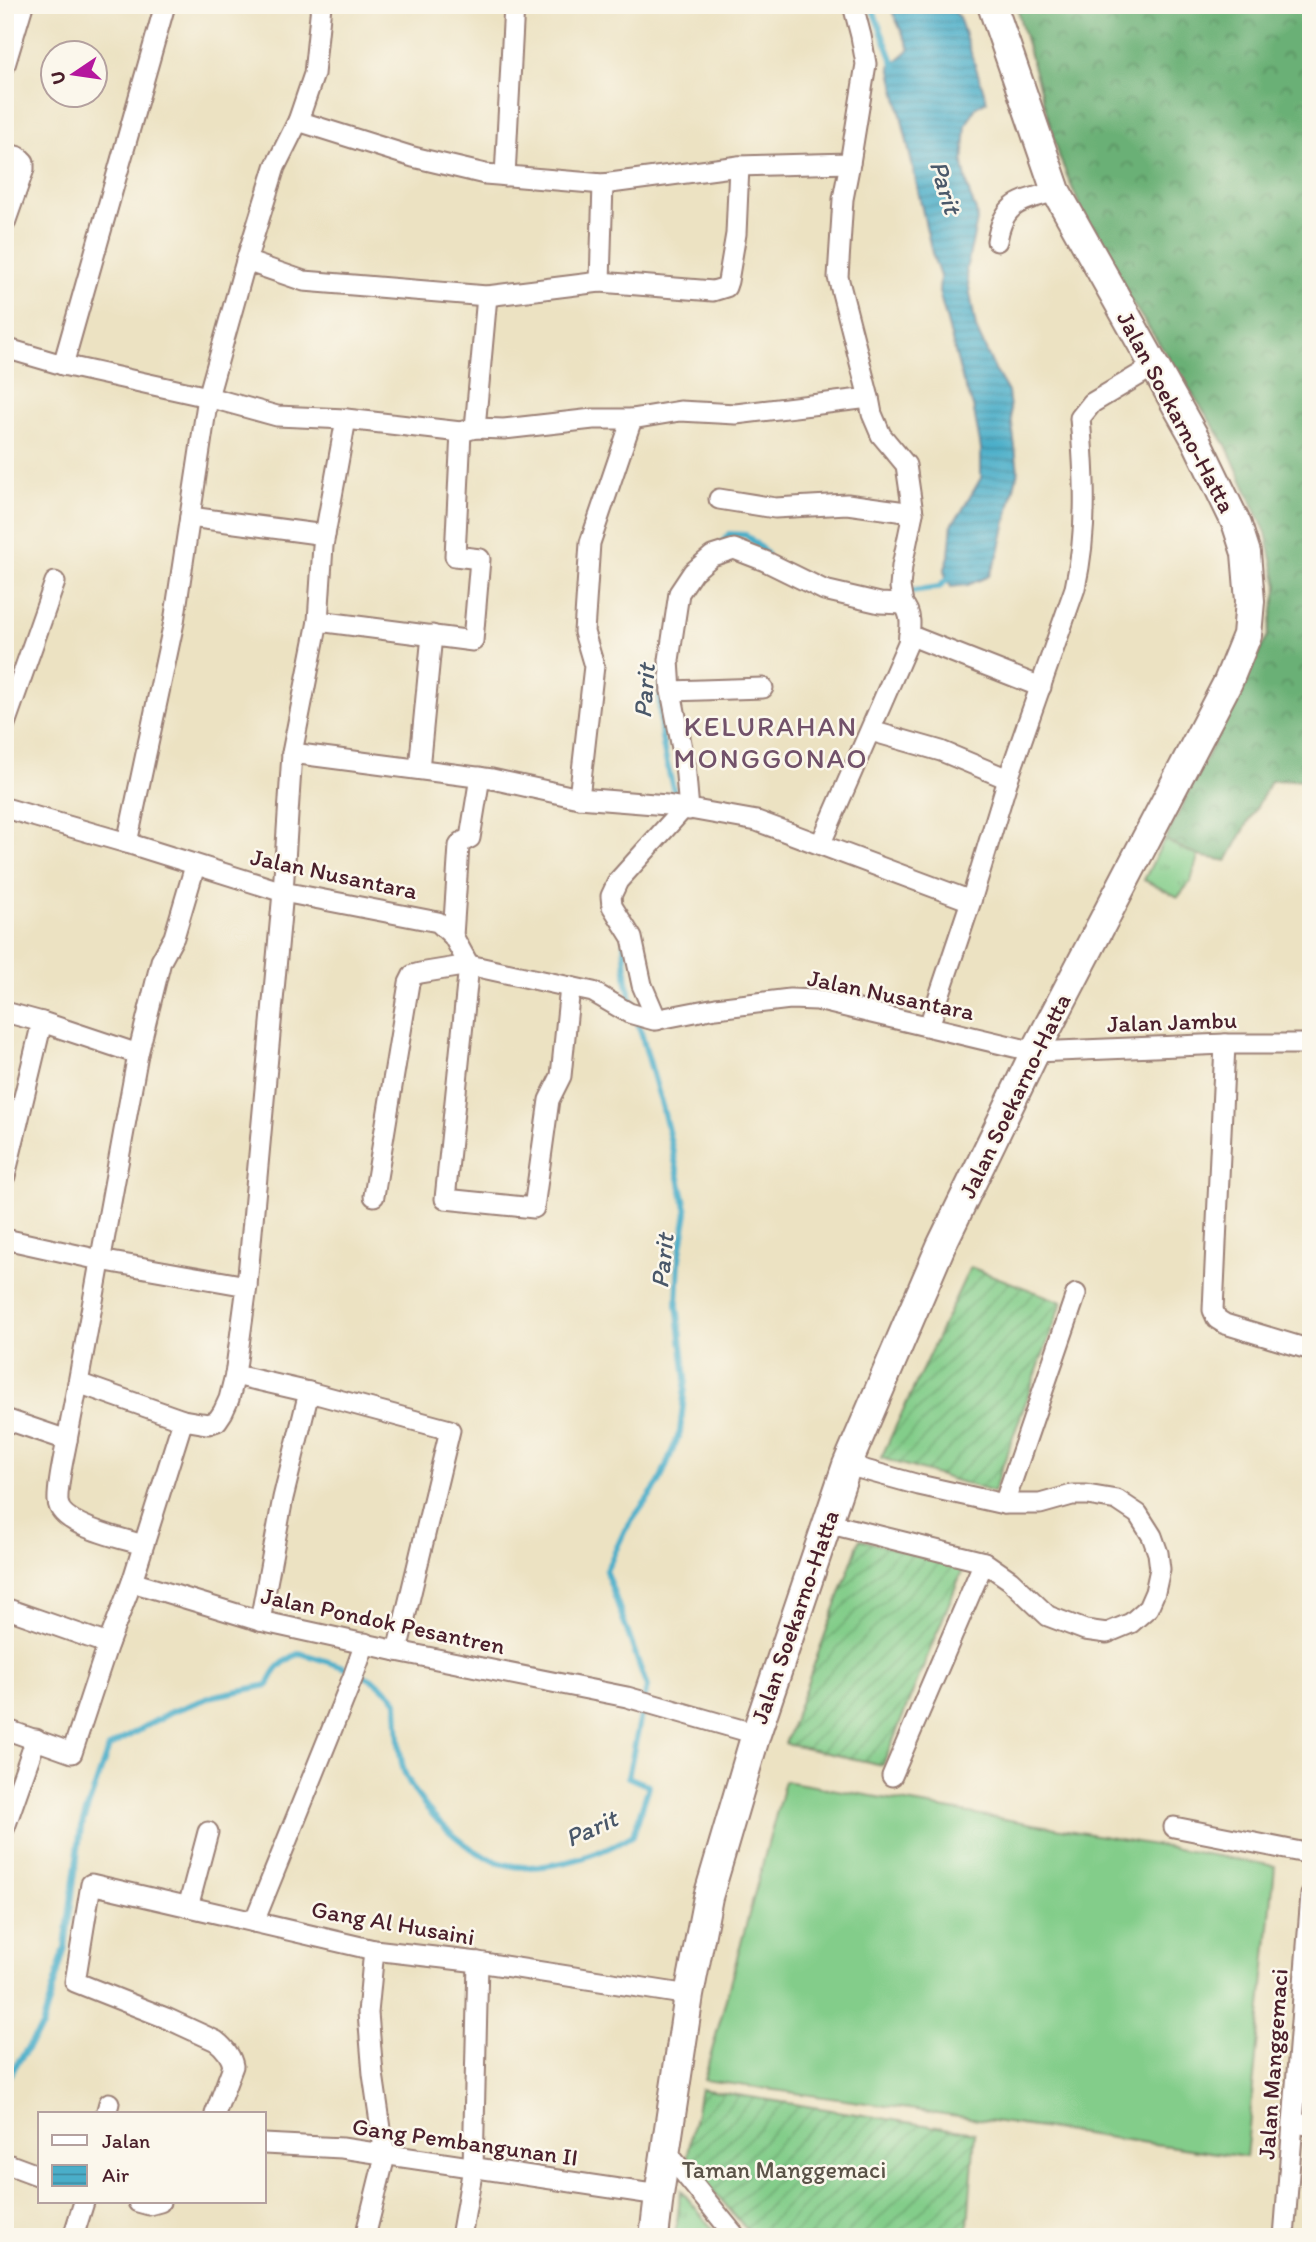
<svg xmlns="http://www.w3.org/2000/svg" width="1316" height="2242" viewBox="0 0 1316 2242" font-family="Itim,sans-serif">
	<defs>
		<pattern id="forest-crowns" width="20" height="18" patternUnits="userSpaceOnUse" patternTransform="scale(1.75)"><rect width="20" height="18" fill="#6ab076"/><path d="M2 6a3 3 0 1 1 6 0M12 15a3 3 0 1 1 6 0" fill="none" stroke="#598f61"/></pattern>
		<pattern id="park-tufts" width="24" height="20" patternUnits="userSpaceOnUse" patternTransform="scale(1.75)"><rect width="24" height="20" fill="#83cd8a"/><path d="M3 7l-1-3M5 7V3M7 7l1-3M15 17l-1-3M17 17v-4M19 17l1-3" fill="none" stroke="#6da671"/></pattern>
		<pattern id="garden-furrows" width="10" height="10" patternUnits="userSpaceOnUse" patternTransform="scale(1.75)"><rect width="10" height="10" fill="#83cd8a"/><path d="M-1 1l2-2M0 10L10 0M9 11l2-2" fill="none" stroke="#6da671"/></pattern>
		<pattern id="water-rules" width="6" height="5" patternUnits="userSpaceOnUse" patternTransform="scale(1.75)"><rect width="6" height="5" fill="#4aaec9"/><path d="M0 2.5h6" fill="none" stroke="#408da3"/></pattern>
	</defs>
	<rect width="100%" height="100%" fill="#fbf7ec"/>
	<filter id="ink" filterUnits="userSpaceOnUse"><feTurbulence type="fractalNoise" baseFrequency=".0143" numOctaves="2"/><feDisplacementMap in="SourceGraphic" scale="14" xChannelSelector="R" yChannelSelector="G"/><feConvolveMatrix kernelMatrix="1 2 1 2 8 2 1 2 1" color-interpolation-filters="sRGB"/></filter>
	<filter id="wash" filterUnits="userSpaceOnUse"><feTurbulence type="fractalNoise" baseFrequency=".00686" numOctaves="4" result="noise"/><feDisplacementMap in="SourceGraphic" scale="28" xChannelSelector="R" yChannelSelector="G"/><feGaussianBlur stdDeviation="1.57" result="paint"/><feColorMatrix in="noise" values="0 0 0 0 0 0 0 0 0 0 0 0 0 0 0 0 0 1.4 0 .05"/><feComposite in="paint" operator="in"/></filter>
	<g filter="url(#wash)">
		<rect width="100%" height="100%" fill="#ece2c2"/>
		<polygon fill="#83cd8a" stroke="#66765a" stroke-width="2" points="785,1781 1275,1866 1246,2157 704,2080"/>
		<polygon fill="url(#forest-crowns)" stroke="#5a6850" stroke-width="2" points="1017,5 1311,5 1311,779 1271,781 1227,861 1198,856 1165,840 1268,635 1278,586 1266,533 1226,445 1100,254 1060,159 1021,24"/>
		<g fill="url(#park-tufts)" stroke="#66765a" stroke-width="2">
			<polygon points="1164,840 1198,856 1191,881 1178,897 1144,880"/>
			<polygon points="681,2190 719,2237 675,2237"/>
		</g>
		<g fill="url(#garden-furrows)" stroke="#66765a" stroke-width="2">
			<polygon points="970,1267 1062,1302 993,1492 881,1458"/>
			<polygon points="860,1539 963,1569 883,1765 785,1744"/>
			<polygon points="700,2089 975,2133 967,2237 753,2237 687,2160"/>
		</g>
		<polygon fill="url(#water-rules)" stroke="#4a667a" stroke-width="2" points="889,5 949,5 959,17 987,101 976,107 966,125 963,165 970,196 976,210 977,221 966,270 976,328 994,368 1008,392 1018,471 998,556 989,576 968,585 951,587 944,572 949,556 952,523 960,514 981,478 981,449 973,406 963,382 939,292 940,277 932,253 890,66 910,49"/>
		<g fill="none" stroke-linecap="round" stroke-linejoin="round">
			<g stroke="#4aaec9" stroke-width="6">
				<polyline points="871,5 896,69"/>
				<polyline points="719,548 729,534 746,535 767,554"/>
				<polyline points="904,592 939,587 953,574"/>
				<path d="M662,676C655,718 664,756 675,795L674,803"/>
				<path d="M5,2081L42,2027L65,1947L81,1827L109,1747L171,1712L214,1696L268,1685C275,1668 283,1661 300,1653C329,1662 380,1675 397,1702C398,1720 398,1761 406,1776C426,1816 478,1867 525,1867C562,1867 602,1854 633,1835L649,1786L628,1777L647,1687L606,1571L625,1530L659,1483L680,1432L686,1378L677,1305L679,1259L687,1212L663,1109L627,984L624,943"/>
			</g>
		</g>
	</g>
	<g filter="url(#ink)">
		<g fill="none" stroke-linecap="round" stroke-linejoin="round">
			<g stroke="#9b8076" stroke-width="23">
				<g id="minor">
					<polyline points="5,65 23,5"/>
					<polyline points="298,121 413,157 485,174 603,184 739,166 850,163 866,64 861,36 853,5"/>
					<polyline points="5,153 19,157 24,162 24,169 5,223"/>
					<polyline points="505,176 514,5"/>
					<path d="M997,241C1004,200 1021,202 1056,191"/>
					<polyline points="246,261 304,281 487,296 600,282 713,291 726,287 728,281 736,234 739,166"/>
					<polyline points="600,282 603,184"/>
					<polyline points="5,348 63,365 208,397 277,416 346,419 461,432 475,428 504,429 593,419 632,419 680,411 736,414 869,398 838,277 843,199 850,163"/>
					<polyline points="63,365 165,5"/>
					<polyline points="475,428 487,296"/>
					<polyline points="719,499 775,508 847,504 913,513"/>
					<polyline points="190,517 325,535"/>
					<polyline points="318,621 473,641 480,559 455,556 461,432"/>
					<polyline points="909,635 1041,687"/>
					<polyline points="671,691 763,688"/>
					<polyline points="5,724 55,582"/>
					<polyline points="871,731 941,751 1008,779"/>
					<polyline points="292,753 492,779 579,798 667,805 757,821 971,901"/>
					<polyline points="419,769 432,635"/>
					<polyline points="579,798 594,666 584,632 590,543 632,419"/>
					<polyline points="5,808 127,843 283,892 438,922 453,936 469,965"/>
					<polyline points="689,810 685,764 671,691 669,660 679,593 693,572 712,556 734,549 765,561 824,590 880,603 903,604 900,587 902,566 913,513 906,465 881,435 872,414 869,398"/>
					<polyline points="127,843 174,622 208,397 246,261 275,167 298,121 314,74 321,5"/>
					<path d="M821,843L908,643C910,629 913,615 903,604"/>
					<polyline points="453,936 459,846 462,842 470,838 480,777"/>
					<polyline points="469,965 445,1199 534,1208 549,1100 561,1076 570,987"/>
					<polyline points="5,1012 42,1022"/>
					<polyline points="657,1020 642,985 632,938 612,906 611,896 618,881 683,809"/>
					<path d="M929,1026L971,901L1008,779L1075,588C1088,530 1085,476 1080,418L1092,403L1154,366"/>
					<polyline points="1225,1044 1213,1310 1217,1319 1225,1324 1311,1350"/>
					<polyline points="5,1176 42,1022 138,1054"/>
					<polyline points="374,1196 409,983 413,975 420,973 469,965 593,992 629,1013 654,1020 716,1008 790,999 817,1000 1035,1052 1225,1044 1311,1044"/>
					<polyline points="5,1239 100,1260 247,1286"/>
					<polyline points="235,1375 309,1392 283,1498 260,1621"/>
					<polyline points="78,1383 138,1054 161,961 174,937 195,866"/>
					<polyline points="309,1392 450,1430 397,1651"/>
					<polyline points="5,1419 67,1440 78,1383 183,1420 201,1423 208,1424 217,1421 223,1412 229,1399 235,1375 247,1286 283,892 292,753 318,621 323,546 346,419"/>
					<path d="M67,1440C64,1457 57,1485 58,1501C59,1526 122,1538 143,1545"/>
					<polyline points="1004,1504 1076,1294"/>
					<polyline points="827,1523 984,1562 1010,1580 1048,1616 1085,1630 1107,1633 1131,1623 1148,1608 1155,1592 1160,1569 1158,1553 1152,1536 1138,1514 1117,1500 1087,1495 1072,1495 1040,1504 1004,1504 919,1485 847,1465"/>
					<polyline points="132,1582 260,1621 397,1651 627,1697 756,1734"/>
					<polyline points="5,1608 108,1644"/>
					<polyline points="5,1729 72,1753 108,1644 132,1582 183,1420"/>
					<polyline points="892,1776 984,1562"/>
					<polyline points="5,1827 36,1739"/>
					<polyline points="1174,1827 1311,1854"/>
					<polyline points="188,1907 208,1832"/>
					<polyline points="254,1922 353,1677 365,1643"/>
					<polyline points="106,2114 109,2103"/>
					<path d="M215,2114L233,2066C231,2055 225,2048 216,2041L166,2018L75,1982L91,1884L374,1950L478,1962L689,1995"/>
					<polyline points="1293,2122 1311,2126"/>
					<polyline points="264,2144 342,2148 659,2195"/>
					<polyline points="666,2151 736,2237"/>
					<polyline points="5,2163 40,2176"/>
					<polyline points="138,2202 149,2205 160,2202"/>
					<polyline points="73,2237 84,2202"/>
					<polyline points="365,2237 385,2156 373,2074 368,2013 374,1950"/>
					<polyline points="461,2237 473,2168 478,1962"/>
					<polyline points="1284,2237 1311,1895"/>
				</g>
			</g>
			<g stroke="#9b8076" stroke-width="32">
				<polyline id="highway" points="654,2237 659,2195 689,1995 708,1897 756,1734 847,1465 941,1246 1035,1052 1228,682 1247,635 1250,601 1246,553 1237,525 1196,440 1056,191 992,5"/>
			</g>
			<use href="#minor" stroke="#fff" stroke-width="19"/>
			<use href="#highway" stroke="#fff" stroke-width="28"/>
		</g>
	</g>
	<g text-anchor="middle" stroke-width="5" stroke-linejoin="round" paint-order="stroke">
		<g font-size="24" fill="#4a1f2b" stroke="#fbf7ec">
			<text transform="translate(1176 412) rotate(62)" y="8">Jalan Soekarno-Hatta</text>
			<text transform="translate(334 874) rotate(12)" y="8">Jalan Nusantara</text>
			<text transform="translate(891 995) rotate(12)" y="8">Jalan Nusantara</text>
			<text transform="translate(1172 1022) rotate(-2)" y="8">Jalan Jambu</text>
			<text transform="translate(1015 1096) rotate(-64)" y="8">Jalan Soekarno-Hatta</text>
			<text transform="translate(795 1617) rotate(-71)" y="8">Jalan Soekarno-Hatta</text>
			<text transform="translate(383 1621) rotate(12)" y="8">Jalan Pondok Pesantren</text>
			<text transform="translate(393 1923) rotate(10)" y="8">Gang Al Husaini</text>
			<text transform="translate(1273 2064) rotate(-86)" y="8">Jalan Manggemaci</text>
			<text transform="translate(465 2142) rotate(8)" y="8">Gang Pembangunan II</text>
		</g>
		<g font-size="24" fill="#5b5348" stroke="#fbf7ec">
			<text x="784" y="2178">Taman Manggemaci</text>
		</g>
		<g font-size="26" font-style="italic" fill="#4a586a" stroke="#fbf7ec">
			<text transform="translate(946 187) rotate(73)" y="9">Parit</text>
			<text transform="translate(644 691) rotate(-86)" y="9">Parit</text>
			<text transform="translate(662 1261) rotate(-84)" y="9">Parit</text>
			<text transform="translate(591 1828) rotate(-25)" y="9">Parit</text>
		</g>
		<g font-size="28" letter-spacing="2" fill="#72526a" stroke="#fbf7ec">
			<text x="771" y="736">KELURAHAN<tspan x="771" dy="32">MONGGONAO</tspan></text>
		</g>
	</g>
	<rect width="1316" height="2242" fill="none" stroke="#fbf7ec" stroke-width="28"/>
	<rect x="38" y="2112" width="228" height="91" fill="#fbf7ec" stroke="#b4a19f" stroke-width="2"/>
	<rect x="52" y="2135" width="35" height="10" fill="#ffffff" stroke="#b4a19f" stroke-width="2"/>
	<text x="102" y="2148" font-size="21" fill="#4a1f2b">Jalan</text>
	<rect x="52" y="2165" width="35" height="21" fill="url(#water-rules)" stroke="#b4a19f" stroke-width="2"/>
	<text x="102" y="2182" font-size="21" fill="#4a1f2b">Air</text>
	<g transform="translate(74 74) rotate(257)"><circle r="33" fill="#fbf7ec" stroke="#b4a19f" stroke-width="2"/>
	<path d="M0-5L12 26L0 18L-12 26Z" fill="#b5179e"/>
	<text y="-10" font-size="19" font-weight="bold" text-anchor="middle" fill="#4a1f2b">U</text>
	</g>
</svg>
